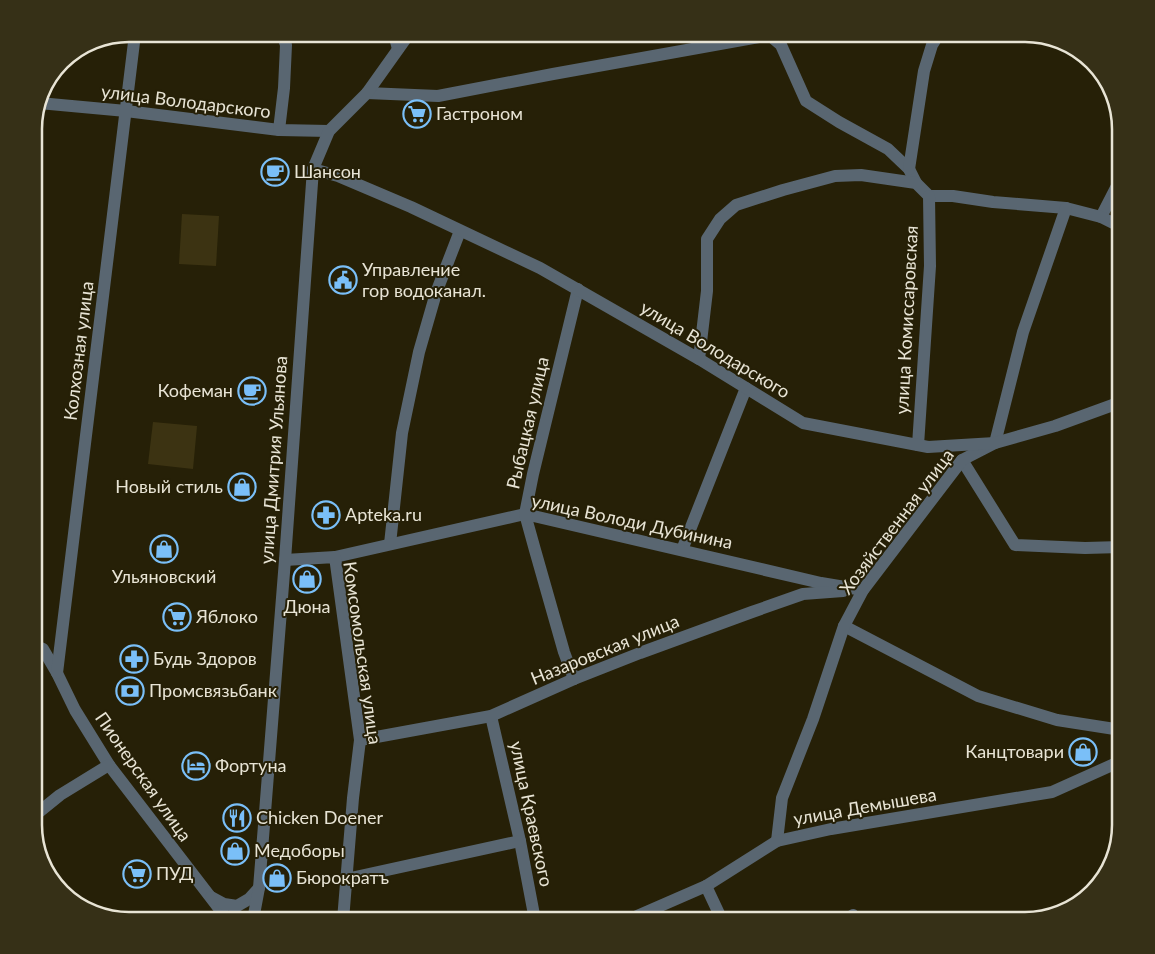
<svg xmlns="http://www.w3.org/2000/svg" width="1155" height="954" viewBox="0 0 1155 954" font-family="Lato,sans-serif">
	<rect width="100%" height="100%" fill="#262007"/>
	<g fill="#3c3312">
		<polygon points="182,214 219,216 216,266 179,264"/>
		<polygon points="153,422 197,426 193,469 148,464"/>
	</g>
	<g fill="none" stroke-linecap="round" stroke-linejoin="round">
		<g stroke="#596671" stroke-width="12">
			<polyline points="394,34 398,49"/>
			<polyline points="768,34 781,45 806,101 839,122 888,149 909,169 916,183"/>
			<polyline points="367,93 438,96 553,74 776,34"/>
			<polyline points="39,103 126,111 279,130 329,131"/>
			<polyline points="279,130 284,88 286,45 282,34"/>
			<polyline points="909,169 924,71 932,45 939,34"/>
			<polyline points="1101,217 1121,178"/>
			<polyline points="699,359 707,291 707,239 720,219 736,205 783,190 835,176 861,175 916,183 929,196 953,196 993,202 1066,208 1101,217 1121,227"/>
			<polyline points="918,445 930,266 929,196"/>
			<polyline points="962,460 1015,545 1085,548 1121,547"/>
			<polyline points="390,544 402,433 419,352 436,293 460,231"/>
			<polyline points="682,550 746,388"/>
			<polyline points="335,557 525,514 821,583 863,590"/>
			<polyline points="285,560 335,557 360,740 353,798 343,920"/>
			<polyline points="844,626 978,696 1057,720 1121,730"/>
			<polyline points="34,645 43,649 57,673 75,710 109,765 228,920"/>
			<polyline points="57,673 135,34"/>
			<polyline points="574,679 564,652 535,550 525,514 533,474 578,289"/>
			<polyline points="491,716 520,841 535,920"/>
			<polyline points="360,740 491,716 574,679 640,653 752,612 803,594 843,591"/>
			<polyline points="34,816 60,795 109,765"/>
			<polyline points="777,841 782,798 813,719 844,626 863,590 962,460 995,443 1023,332 1066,208"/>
			<polyline points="346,879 520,841"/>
			<polyline points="706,886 722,920"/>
			<polyline points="211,897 224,904 237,906 249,899 259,888"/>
			<polyline points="845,920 853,915 857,920"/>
		</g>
		<g stroke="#596671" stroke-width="12">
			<polyline points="313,169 338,176 411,207 540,268 699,359 803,423 928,447 995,443 1055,426 1121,402"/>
			<polyline points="253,920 259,888 285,560 313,169 329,131 367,93 409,34"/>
			<polyline points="628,920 706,886 777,841 831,829 1052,792 1121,761"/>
		</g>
	</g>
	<defs>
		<g id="supermarket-ring" transform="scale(1.4375)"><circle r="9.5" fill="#262007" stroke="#7abff8" stroke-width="1.5"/><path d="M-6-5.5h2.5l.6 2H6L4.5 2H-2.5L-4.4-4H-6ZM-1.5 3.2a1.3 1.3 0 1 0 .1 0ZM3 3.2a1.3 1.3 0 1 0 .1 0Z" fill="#7abff8"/></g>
		<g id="cafe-ring" transform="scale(1.4375)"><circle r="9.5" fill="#262007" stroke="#7abff8" stroke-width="1.5"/><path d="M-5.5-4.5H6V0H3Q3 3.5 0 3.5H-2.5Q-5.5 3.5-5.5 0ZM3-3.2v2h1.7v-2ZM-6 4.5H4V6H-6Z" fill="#7abff8"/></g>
		<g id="civic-ring" transform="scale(1.4375)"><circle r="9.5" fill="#262007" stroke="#7abff8" stroke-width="1.5"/><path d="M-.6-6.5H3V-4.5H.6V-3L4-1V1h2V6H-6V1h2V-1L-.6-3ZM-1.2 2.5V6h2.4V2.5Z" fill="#7abff8"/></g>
		<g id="shop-ring" transform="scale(1.4375)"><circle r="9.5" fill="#262007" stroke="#7abff8" stroke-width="1.5"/><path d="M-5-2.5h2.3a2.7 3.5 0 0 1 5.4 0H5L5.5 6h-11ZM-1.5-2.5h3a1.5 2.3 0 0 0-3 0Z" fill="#7abff8"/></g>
		<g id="pharmacy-ring" transform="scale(1.4375)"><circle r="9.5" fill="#262007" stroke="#7abff8" stroke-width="1.5"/><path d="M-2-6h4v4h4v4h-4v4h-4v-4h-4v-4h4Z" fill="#7abff8"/></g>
		<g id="bank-ring" transform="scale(1.4375)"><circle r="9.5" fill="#262007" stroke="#7abff8" stroke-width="1.5"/><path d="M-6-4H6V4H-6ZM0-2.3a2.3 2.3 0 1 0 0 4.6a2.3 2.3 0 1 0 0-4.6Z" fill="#7abff8"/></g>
		<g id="hotel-ring" transform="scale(1.4375)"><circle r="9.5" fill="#262007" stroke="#7abff8" stroke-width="1.5"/><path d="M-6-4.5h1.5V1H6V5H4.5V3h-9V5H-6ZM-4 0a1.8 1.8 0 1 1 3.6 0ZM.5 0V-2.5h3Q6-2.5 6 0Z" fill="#7abff8"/></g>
		<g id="restaurant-ring" transform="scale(1.4375)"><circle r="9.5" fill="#262007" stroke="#7abff8" stroke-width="1.5"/><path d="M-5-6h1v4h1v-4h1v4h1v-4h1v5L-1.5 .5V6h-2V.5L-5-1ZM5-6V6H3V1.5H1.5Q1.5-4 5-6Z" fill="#7abff8"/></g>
	</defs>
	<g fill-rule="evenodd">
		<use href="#supermarket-ring" x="417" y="114"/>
		<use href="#cafe-ring" x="275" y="172"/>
		<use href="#civic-ring" x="343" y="280"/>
		<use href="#cafe-ring" x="252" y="391"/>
		<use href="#shop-ring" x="242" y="487"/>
		<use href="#pharmacy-ring" x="326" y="515"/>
		<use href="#shop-ring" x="164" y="549"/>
		<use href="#shop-ring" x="307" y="579"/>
		<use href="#supermarket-ring" x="177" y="617"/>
		<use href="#pharmacy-ring" x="134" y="659"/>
		<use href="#bank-ring" x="130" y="691"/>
		<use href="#shop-ring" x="1083" y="752"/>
		<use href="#hotel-ring" x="196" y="766"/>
		<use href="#restaurant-ring" x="237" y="818"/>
		<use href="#shop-ring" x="235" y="851"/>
		<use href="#supermarket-ring" x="137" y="874"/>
		<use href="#shop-ring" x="277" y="878"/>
	</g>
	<g text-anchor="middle" stroke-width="4" stroke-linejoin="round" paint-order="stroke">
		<g font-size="18" fill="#e8e4d5" stroke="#262007">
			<text transform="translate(186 102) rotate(7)" y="6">улица Володарского</text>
			<text transform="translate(907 320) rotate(-87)" y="6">улица Комиссаровская</text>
			<text transform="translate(715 350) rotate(31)" y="6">улица Володарского</text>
			<text transform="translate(79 351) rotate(-83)" y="6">Колхозная улица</text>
			<text transform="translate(528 423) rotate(-77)" y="6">Рыбацкая улица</text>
			<text transform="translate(274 460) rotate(-86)" y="6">улица Дмитрия Ульянова</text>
			<text transform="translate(632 522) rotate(12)" y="6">улица Володи Дубинина</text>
			<text transform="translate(897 522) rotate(-53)" y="6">Хозяйственная улица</text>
			<text transform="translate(605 650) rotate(-22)" y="6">Назаровская улица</text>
			<text transform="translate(362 653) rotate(82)" y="6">Комсомольская улица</text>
			<text transform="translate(143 777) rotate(55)" y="6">Пионерская улица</text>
			<text transform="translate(865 807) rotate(-10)" y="6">улица Демышева</text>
			<text transform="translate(531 814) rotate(78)" y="6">улица Краевского</text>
		</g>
		<g font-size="18" fill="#e8e4d5" stroke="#262007" text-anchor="start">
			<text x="436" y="120">Гастроном</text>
			<text x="294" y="178">Шансон</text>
			<text x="362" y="276">Управление<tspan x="362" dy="21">гор водоканал.</tspan></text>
			<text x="233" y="397" text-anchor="end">Кофеман</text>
			<text x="223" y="493" text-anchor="end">Новый стиль</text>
			<text x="345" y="521">Apteka.ru</text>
			<text x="164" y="583" text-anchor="middle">Ульяновский</text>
			<text x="307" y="613" text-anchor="middle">Дюна</text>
			<text x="196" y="623">Яблоко</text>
			<text x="153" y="665">Будь Здоров</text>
			<text x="149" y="697">Промсвязьбанк</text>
			<text x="1064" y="758" text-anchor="end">Канцтовари</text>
			<text x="215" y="772">Фортуна</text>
			<text x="256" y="824">Chicken Doener</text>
			<text x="254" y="857">Медоборы</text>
			<text x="156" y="880">ПУД</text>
			<text x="296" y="884">Бюрократъ</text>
		</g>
	</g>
	<path d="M0 0H1155V954H0ZM129 42H1025A87 87 0 0 1 1112 129V825A87 87 0 0 1 1025 912H129A87 87 0 0 1 42 825V129A87 87 0 0 1 129 42Z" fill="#363017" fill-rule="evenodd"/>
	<path fill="none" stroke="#e8e4d5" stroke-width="2.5" d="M129 42H1025A87 87 0 0 1 1112 129V825A87 87 0 0 1 1025 912H129A87 87 0 0 1 42 825V129A87 87 0 0 1 129 42Z"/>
</svg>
